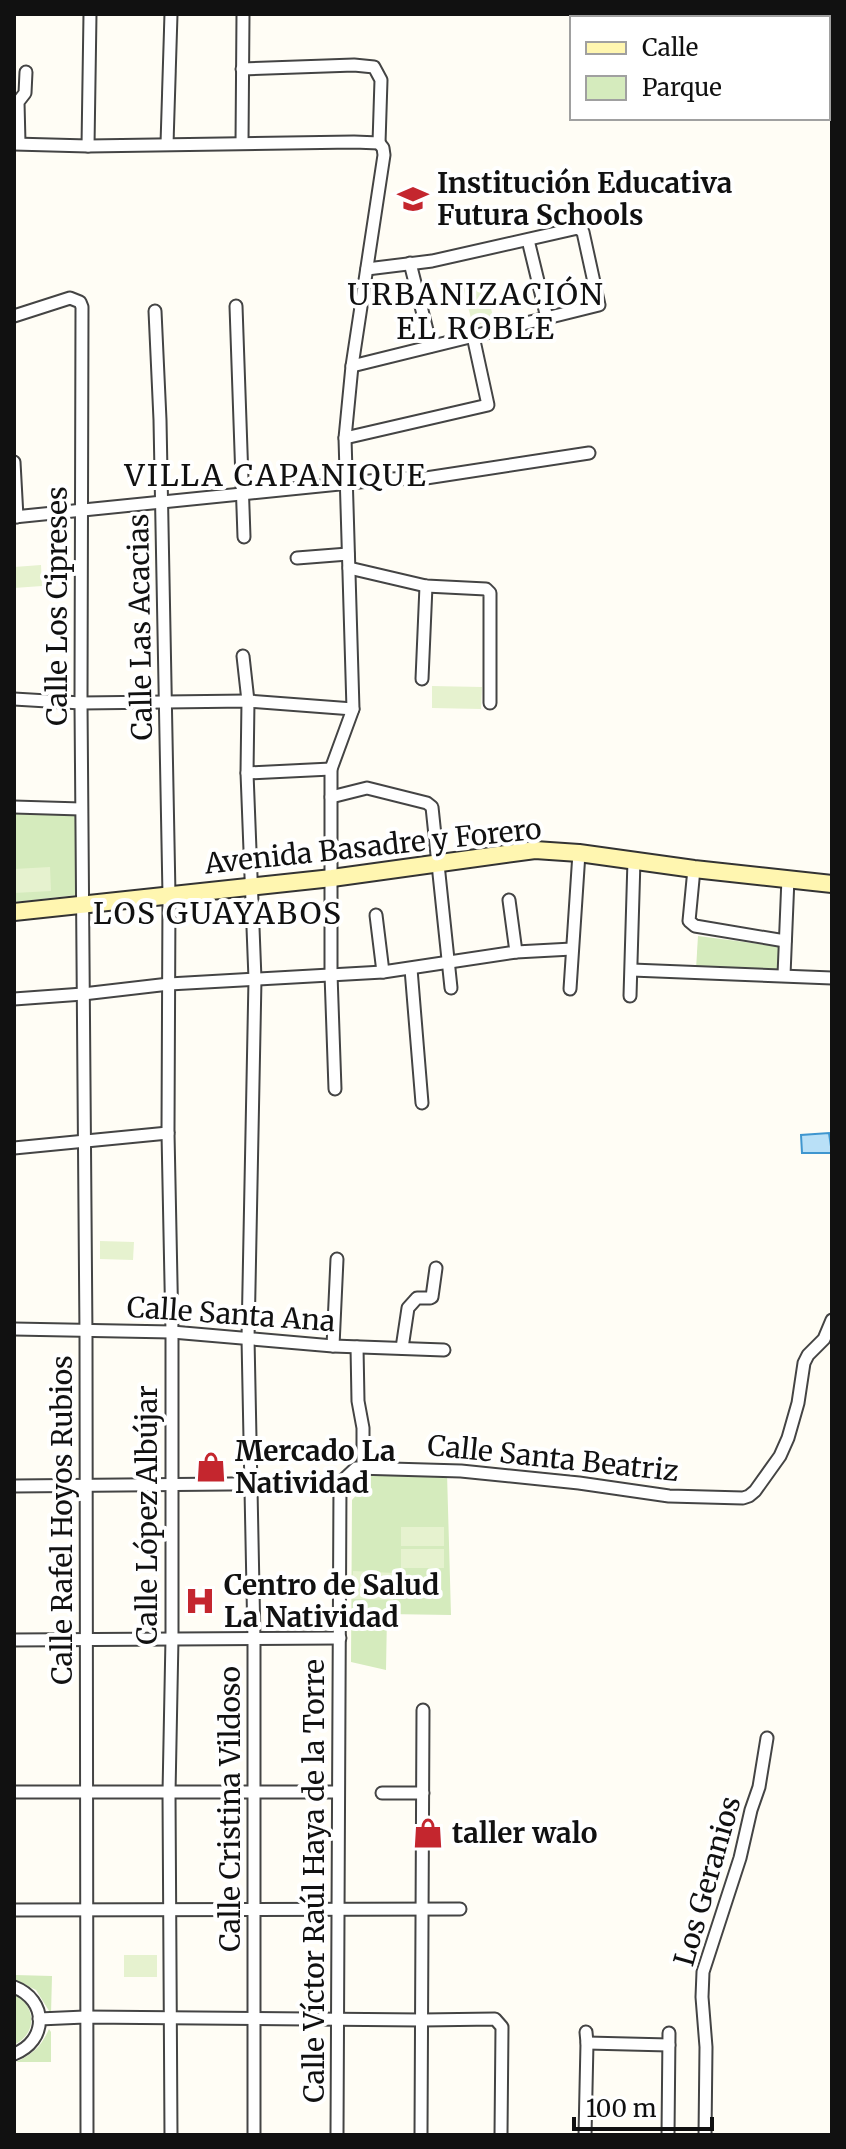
<svg xmlns="http://www.w3.org/2000/svg" width="846" height="2149" viewBox="0 0 846 2149" font-family="Merriweather,serif">
	<rect width="100%" height="100%" fill="#fffdf5"/>
	<g fill="#d5ebbd">
		<polygon points="14,813 77,815 77,895 14,902"/>
		<polygon points="698,936 783,947 781,974 696,969"/>
		<polygon points="367,1471 447,1473 451,1615 387,1614 386,1670 351,1662 352,1500 358,1493 365,1494"/>
		<polygon points="15,1975 52,1976 51,2014 36,1990 16,1980"/>
		<path d="M14,1993C36,2006 38,2033 14,2045Z"/>
		<path d="M49,2029L51,2032V2062H16C33,2054 41,2047 49,2029Z"/>
	</g>
	<g fill="#e6f2cf">
		<polygon points="484,281 494,320 473,326 463,287"/>
		<polygon points="41,565 42,586 14,588 14,567"/>
		<polygon points="432,686 482,687 481,709 432,708"/>
		<polygon points="50,867 51,891 14,893 14,869"/>
		<polygon points="100,1241 134,1242 133,1260 100,1259"/>
		<rect x="401" y="1527" width="43" height="19"/>
		<rect x="401" y="1549" width="43" height="19"/>
		<polygon points="353,1571 394,1573 393,1600 352,1599"/>
		<rect x="124" y="1955" width="33" height="22"/>
	</g>
	<polygon fill="#b9e0f7" stroke="#3f96cf" stroke-width="2" points="829,1133 832,1153 802,1153 801,1135"/>
	<g fill="none" stroke-linecap="round" stroke-linejoin="round">
		<g stroke="#444" stroke-width="15">
			<g id="street">
				<polyline points="242,69 354,65 374,67 381,80 379,143"/>
				<polyline points="19,143 18,102 25,93 26,72"/>
				<polyline points="242,143 243,14"/>
				<polyline points="14,144 88,146 354,142 379,143"/>
				<polyline points="167,144 171,14"/>
				<polyline points="88,146 90,14"/>
				<polyline points="528,240 547,318"/>
				<polyline points="410,263 431,346"/>
				<polyline points="236,306 244,537"/>
				<polyline points="155,311 160,420 169,895 168,1133 172,1332 172,1638 169,1793 171,2135"/>
				<polyline points="14,316 70,298 80,302 82,307 81,703 86,1337 87,2135"/>
				<polyline points="352,366 599,305 583,232 578,228 432,261 367,269"/>
				<polyline points="345,438 488,405 473,336"/>
				<polyline points="14,462 17,517"/>
				<polyline points="14,517 389,479 426,478 589,453"/>
				<polyline points="297,558 348,554"/>
				<polyline points="349,568 426,586 486,589 490,593 490,703"/>
				<polyline points="243,656 248,701 247,773 255,979 248,1338 254,1640 254,2135"/>
				<polyline points="422,679 426,586"/>
				<polyline points="14,699 81,703 248,701 353,709"/>
				<polyline points="247,773 331,769"/>
				<polyline points="331,797 367,788 427,803 432,807 451,988"/>
				<polyline points="14,807 81,809"/>
				<polyline points="694,869 689,921 695,926 785,941"/>
				<polyline points="509,900 516,952"/>
				<polyline points="376,915 383,972"/>
				<polyline points="411,969 422,1103"/>
				<polyline points="632,970 832,978"/>
				<polyline points="784,975 788,878"/>
				<polyline points="570,989 579,853"/>
				<polyline points="630,996 634,860"/>
				<polyline points="14,999 83,994 169,984 383,972 516,952 572,949"/>
				<polyline points="335,1089 331,974 331,769 353,709 345,438 352,366 384,155 383,148 379,143"/>
				<polyline points="14,1148 168,1133"/>
				<polyline points="14,1329 172,1332 333,1346 444,1350"/>
				<polyline points="333,1346 337,1259"/>
				<polyline points="357,1347 358,1401 363,1428 363,1467"/>
				<polyline points="402,1348 408,1308 417,1298 430,1298 432,1297 436,1268"/>
				<polyline points="14,1486 340,1483 356,1468 461,1471 579,1483 669,1496 743,1498 749,1496 755,1491 780,1456 788,1438 798,1403 804,1363 808,1355 824,1339 832,1320"/>
				<polyline points="14,1640 340,1638"/>
				<polyline points="14,1792 337,1792"/>
				<polyline points="382,1793 423,1793"/>
				<polyline points="14,1910 460,1909"/>
				<path d="M14,1987C48,2000 48,2041 14,2054"/>
				<polyline points="39,2019 85,2017 422,2020 495,2019 502,2027 501,2135"/>
				<polyline points="587,2043 669,2045"/>
				<polyline points="337,2135 340,1483"/>
				<polyline points="421,2135 423,1710"/>
				<polyline points="585,2135 587,2043 586,2032"/>
				<polyline points="668,2135 669,2033"/>
				<polyline points="705,2135 706,2047 702,1997 703,1972 740,1858 751,1810 759,1787 767,1738"/>
			</g>
		</g>
		<g stroke="#333" stroke-width="20">
			<polyline id="secondary" points="14,912 332,878 535,850 579,853 694,869 832,884"/>
		</g>
		<use href="#street" stroke="#fff" stroke-width="11"/>
		<use href="#secondary" stroke="#fff6b0" stroke-width="16"/>
	</g>
	<defs>
		<g id="school-bare" transform="scale(2.4)"><path d="M0-5L7-2L0 1L-7-2ZM-4 1L0 2.5L4 1V4Q0 6-4 4Z" fill="#c4262e" stroke="#fff" stroke-width="2.5" paint-order="stroke"/></g>
		<g id="shop-bare" transform="scale(2.4)"><path d="M-5-2.5h2.3a2.7 3.5 0 0 1 5.4 0H5L5.5 6h-11ZM-1.5-2.5h3a1.5 2.3 0 0 0-3 0Z" fill="#c4262e" stroke="#fff" stroke-width="2.5" paint-order="stroke"/></g>
		<g id="hospital-bare" transform="scale(2.4)"><path d="M-5-5h3v3.5h4V-5h3V5h-3V1.5h-4V5h-3Z" fill="#c4262e" stroke="#fff" stroke-width="2.5" paint-order="stroke"/></g>
	</defs>
	<g fill-rule="evenodd">
		<use href="#school-bare" x="413" y="199"/>
		<use href="#shop-bare" x="211" y="1467"/>
		<use href="#hospital-bare" x="200" y="1601"/>
		<use href="#shop-bare" x="428" y="1833"/>
	</g>
	<g text-anchor="middle" stroke-width="8" stroke-linejoin="round" paint-order="stroke">
		<g font-size="28" font-weight="bold" fill="#111" stroke="#fff" text-anchor="start">
			<text x="437" y="193">Institución Educativa<tspan x="437" dy="32">Futura Schools</tspan></text>
			<text x="235" y="1461">Mercado La<tspan x="235" dy="32">Natividad</tspan></text>
			<text x="224" y="1595">Centro de Salud<tspan x="224" dy="32">La Natividad</tspan></text>
			<text x="452" y="1843">taller walo</text>
		</g>
		<g font-size="28" fill="#111" stroke="#fff">
			<text transform="translate(57 606) rotate(-90)" y="10">Calle Los Cipreses</text>
			<text transform="translate(140 627) rotate(-91)" y="10">Calle Las Acacias</text>
			<text transform="translate(373 846) rotate(-6)" y="10">Avenida Basadre y Forero</text>
			<text transform="translate(231 1314) rotate(4)" y="10">Calle Santa Ana</text>
			<text transform="translate(553 1458) rotate(6)" y="10">Calle Santa Beatriz</text>
			<text transform="translate(147 1515) rotate(-90)" y="10">Calle López Albújar</text>
			<text transform="translate(62 1520) rotate(-90)" y="10">Calle Rafel Hoyos Rubios</text>
			<text transform="translate(230 1809) rotate(-90)" y="10">Calle Cristina Vildoso</text>
			<text transform="translate(314 1881) rotate(-90)" y="10">Calle Víctor Raúl Haya de la Torre</text>
			<text transform="translate(707 1881) rotate(-74)" y="10">Los Geranios</text>
		</g>
		<g font-size="30" letter-spacing="2" fill="#111" stroke="#fff">
			<text x="476" y="305">URBANIZACIÓN<tspan x="476" dy="34">EL ROBLE</tspan></text>
			<text x="276" y="486">VILLA CAPANIQUE</text>
			<text x="218" y="924">LOS GUAYABOS</text>
		</g>
	</g>
	<rect width="846" height="2149" fill="none" stroke="#111111" stroke-width="32"/>
	<rect x="570" y="16" width="260" height="104" fill="#ffffff" stroke="#a0a0a0" stroke-width="2"/>
	<rect x="586" y="42" width="40" height="12" fill="#fff6b0" stroke="#a0a0a0" stroke-width="2"/>
	<text x="642" y="56" font-size="24" fill="#111111">Calle</text>
	<rect x="586" y="76" width="40" height="24" fill="#d5ebbd" stroke="#a0a0a0" stroke-width="2"/>
	<text x="642" y="96" font-size="24" fill="#111111">Parque</text>
	<path d="M574 2117v12h138v-12" fill="none" stroke="#111111" stroke-width="4"/>
	<text x="586" y="2117" font-size="24" fill="#111111" stroke="#ffffff" stroke-width="6" paint-order="stroke">100 m</text>
</svg>
